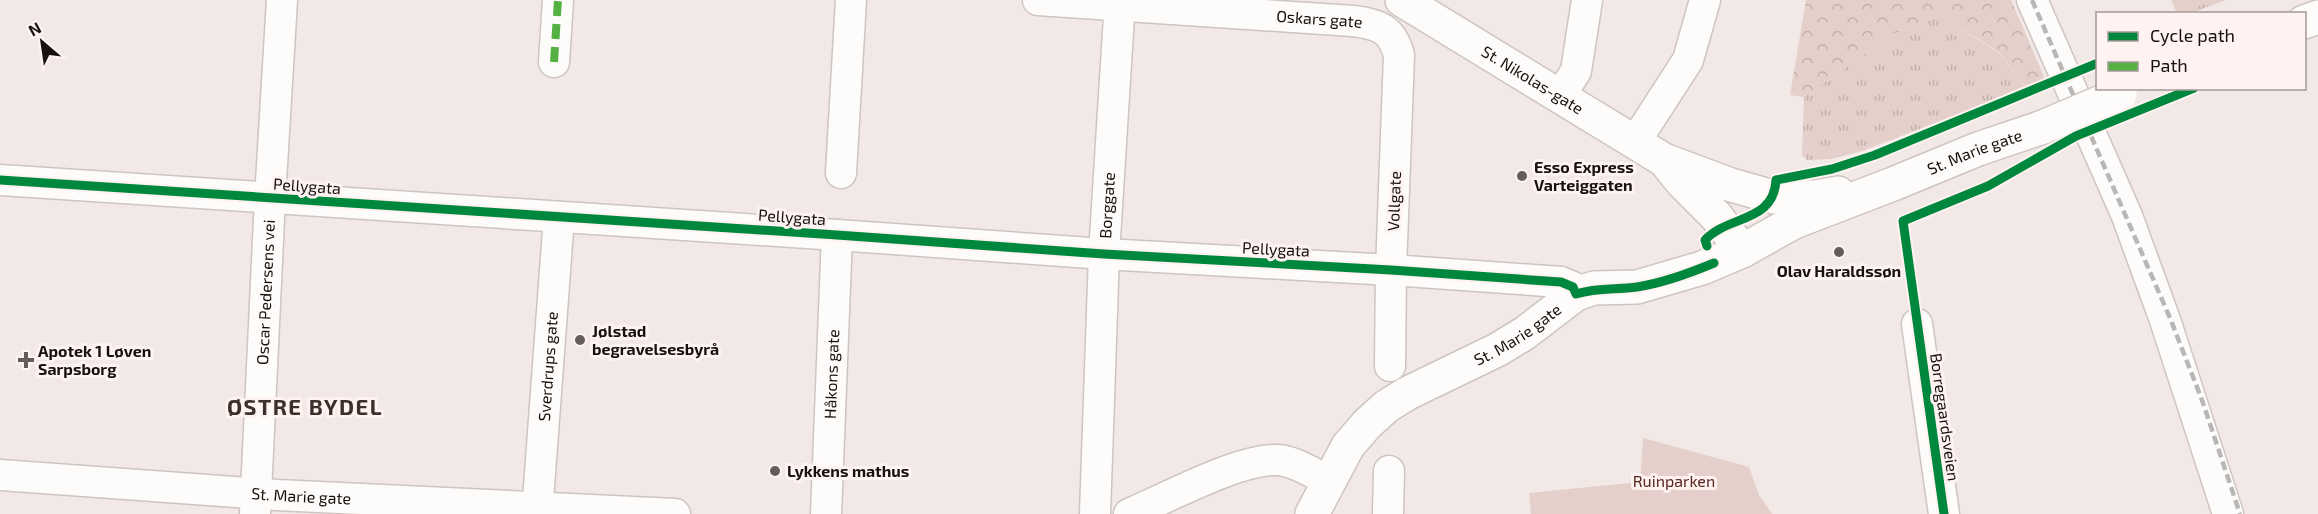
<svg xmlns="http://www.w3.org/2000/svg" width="2318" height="514" viewBox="0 0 2318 514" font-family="'Exo 2',sans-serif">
	<defs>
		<pattern id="grass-tufts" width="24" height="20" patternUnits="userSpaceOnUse" patternTransform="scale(1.5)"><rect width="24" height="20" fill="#e4cfca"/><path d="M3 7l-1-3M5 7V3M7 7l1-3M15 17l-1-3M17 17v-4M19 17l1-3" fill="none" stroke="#c3b1ac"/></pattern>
		<pattern id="forest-crowns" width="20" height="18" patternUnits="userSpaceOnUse" patternTransform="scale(1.5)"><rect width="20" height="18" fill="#e4cfca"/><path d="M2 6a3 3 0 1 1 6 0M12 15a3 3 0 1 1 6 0" fill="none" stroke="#c3b1ac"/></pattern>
	</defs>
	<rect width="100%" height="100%" fill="#f2e8e5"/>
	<g fill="url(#grass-tufts)">
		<polygon points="2171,0 2226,0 2191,13 2177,13"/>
		<polygon points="1940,15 2000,54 2026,88 1862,151 1830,159 1807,160 1802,155 1804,97 1893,34"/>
	</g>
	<polygon fill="url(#forest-crowns)" points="1806,0 2011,0 2045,79 2026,88 2000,53 1940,15 1893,34 1804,97 1790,95"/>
	<polygon fill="#e4cfca" points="1643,438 1749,467 1759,495 1772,514 1531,514 1529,493 1640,482"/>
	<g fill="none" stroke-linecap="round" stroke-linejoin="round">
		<g stroke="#cdc5c3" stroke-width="33">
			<g id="minor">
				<path id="s1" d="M1038,0L1353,21C1379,24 1392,29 1399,55L1391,270L1390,366"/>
				<polyline points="2032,0 2127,216 2165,320 2228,514"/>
				<polyline points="554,62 558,0"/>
				<polyline points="1560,96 1576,71 1587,0"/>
				<polyline points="1635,142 1688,60 1705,0"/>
				<polyline points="841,173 851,0"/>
				<polyline points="0,180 837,235 1104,254 1391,270 1561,282 1573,287 1576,294"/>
				<polyline points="1917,324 1944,514"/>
				<path id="s2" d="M0,475L277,495L675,514"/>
				<path id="s3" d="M255,514L270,198L282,0"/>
				<path id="s4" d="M537,514L559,217"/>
				<path id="s5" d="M826,514L837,235"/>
				<path id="s6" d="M1095,514L1104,254L1120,0"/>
				<path d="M1129,514C1167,498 1238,459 1277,460C1295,461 1312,473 1329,481"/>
				<polyline points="1388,514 1389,471"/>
			</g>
		</g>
		<g stroke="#cdc5c3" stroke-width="36">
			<g id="primary">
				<path id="s7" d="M1402,0L1664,160L1728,184L1773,197H1815L1838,193"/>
				<polyline points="2304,22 2318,17"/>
				<polyline points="1669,166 1682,182 1717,217 1742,251"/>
				<path id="s8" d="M1312,514L1348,446L1367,424L1387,406L1408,393L1497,350L1525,333L1576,294L1594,288L1637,287L1702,268L1742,251L1794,222L1893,184L1978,149L2043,127"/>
			</g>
		</g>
		<use href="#minor" stroke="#fdfcfb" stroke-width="30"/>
		<use href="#primary" stroke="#fdfcfb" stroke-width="33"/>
		<polyline stroke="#b9b7b5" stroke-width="4.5" stroke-dasharray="9 4.5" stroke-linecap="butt" points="2032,0 2170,318 2202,400 2240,514"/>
		<g stroke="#cdc5c3" stroke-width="36" stroke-linecap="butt">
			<polyline id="primary-bridge" points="2043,127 2120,94"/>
		</g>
		<use href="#primary-bridge" stroke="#fdfcfb" stroke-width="33"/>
		<polyline stroke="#55b144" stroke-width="8" stroke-dasharray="15 8" stroke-linecap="butt" points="554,62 558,0"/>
		<g stroke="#fff3f1" stroke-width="13">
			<g id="cycleway">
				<path d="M0,180L837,235L1104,254L1391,270L1561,282L1573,287L1576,294C1598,287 1616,290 1637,287C1663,283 1690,273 1714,263"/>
				<path d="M1707,246L1705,240C1728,215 1774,223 1776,180L1832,169L1875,155L2098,63"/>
				<polyline points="1944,514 1903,221 1988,186 2076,136 2194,88"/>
			</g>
		</g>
		<use href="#cycleway" stroke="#00873e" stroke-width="9"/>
	</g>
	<g fill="#645c5a" stroke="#fff3f1" stroke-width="2">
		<circle cx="1522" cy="176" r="6"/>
		<circle cx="1839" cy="252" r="6"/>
		<circle cx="580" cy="340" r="6"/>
		<path d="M23 351h6v6h6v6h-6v6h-6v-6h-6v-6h6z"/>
		<circle cx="775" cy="471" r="6"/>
	</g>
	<g text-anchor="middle" stroke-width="6" stroke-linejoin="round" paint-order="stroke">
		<g font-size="16" fill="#17110f" stroke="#fff3f1">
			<text dy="6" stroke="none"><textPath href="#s1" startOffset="282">Oskars gate</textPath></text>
			<text dy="6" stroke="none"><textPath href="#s7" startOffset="153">St. Nikolas-gate</textPath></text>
			<text dy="6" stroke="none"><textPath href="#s8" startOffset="780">St. Marie gate</textPath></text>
			<text transform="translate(307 186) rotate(4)" y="6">Pellygata</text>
			<text transform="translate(1394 201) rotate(-88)" y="6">Vollgate</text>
			<text dy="6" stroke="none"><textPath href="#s6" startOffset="309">Borggate</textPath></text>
			<text transform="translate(792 217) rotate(4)" y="6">Pellygata</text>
			<text transform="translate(1276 249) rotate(3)" y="6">Pellygata</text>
			<text dy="6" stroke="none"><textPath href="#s3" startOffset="222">Oscar Pedersens vei</textPath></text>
			<text dy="6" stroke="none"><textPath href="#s8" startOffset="282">St. Marie gate</textPath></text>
			<text dy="6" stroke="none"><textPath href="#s4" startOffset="148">Sverdrups gate</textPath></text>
			<text dy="6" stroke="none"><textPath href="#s5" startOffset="140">Håkons gate</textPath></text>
			<text transform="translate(1945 417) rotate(82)" y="6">Borregaardsveien</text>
			<text dy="6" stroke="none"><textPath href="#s2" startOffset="302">St. Marie gate</textPath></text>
		</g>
		<g font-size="16" font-weight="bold" fill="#17110f" stroke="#fff3f1" text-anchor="start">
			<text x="1534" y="173">Esso Express<tspan x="1534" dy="18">Varteiggaten</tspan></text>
			<text x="1839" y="277" text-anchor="middle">Olav Haraldssøn</text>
			<text x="592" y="337">Jølstad<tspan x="592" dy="18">begravelsesbyrå</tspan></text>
			<text x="38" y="357">Apotek 1 Løven<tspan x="38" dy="18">Sarpsborg</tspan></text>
			<text x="787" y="477">Lykkens mathus</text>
		</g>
		<g font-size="16" fill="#57261d" stroke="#fff3f1">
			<text x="1674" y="487">Ruinparken</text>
		</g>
		<g font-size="22" font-weight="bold" letter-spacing="1.5" fill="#3d2f2c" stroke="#fff3f1">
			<text x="305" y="415">ØSTRE BYDEL</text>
		</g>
	</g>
	<rect x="2096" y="12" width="210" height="78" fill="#fff3f1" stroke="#a29997" stroke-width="1.5"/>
	<rect x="2108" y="32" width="30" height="9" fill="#00873e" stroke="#a29997" stroke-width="1.5"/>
	<text x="2150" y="42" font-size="18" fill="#17110f">Cycle path</text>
	<rect x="2108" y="62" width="30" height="9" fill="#55b144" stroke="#a29997" stroke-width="1.5"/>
	<text x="2150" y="72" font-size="18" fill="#17110f">Path</text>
	<g transform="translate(42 42) rotate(331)" stroke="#fff3f1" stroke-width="4.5" paint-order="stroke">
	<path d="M0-4.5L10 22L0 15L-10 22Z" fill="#17110f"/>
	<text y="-9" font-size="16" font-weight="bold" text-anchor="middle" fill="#17110f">N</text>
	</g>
</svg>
